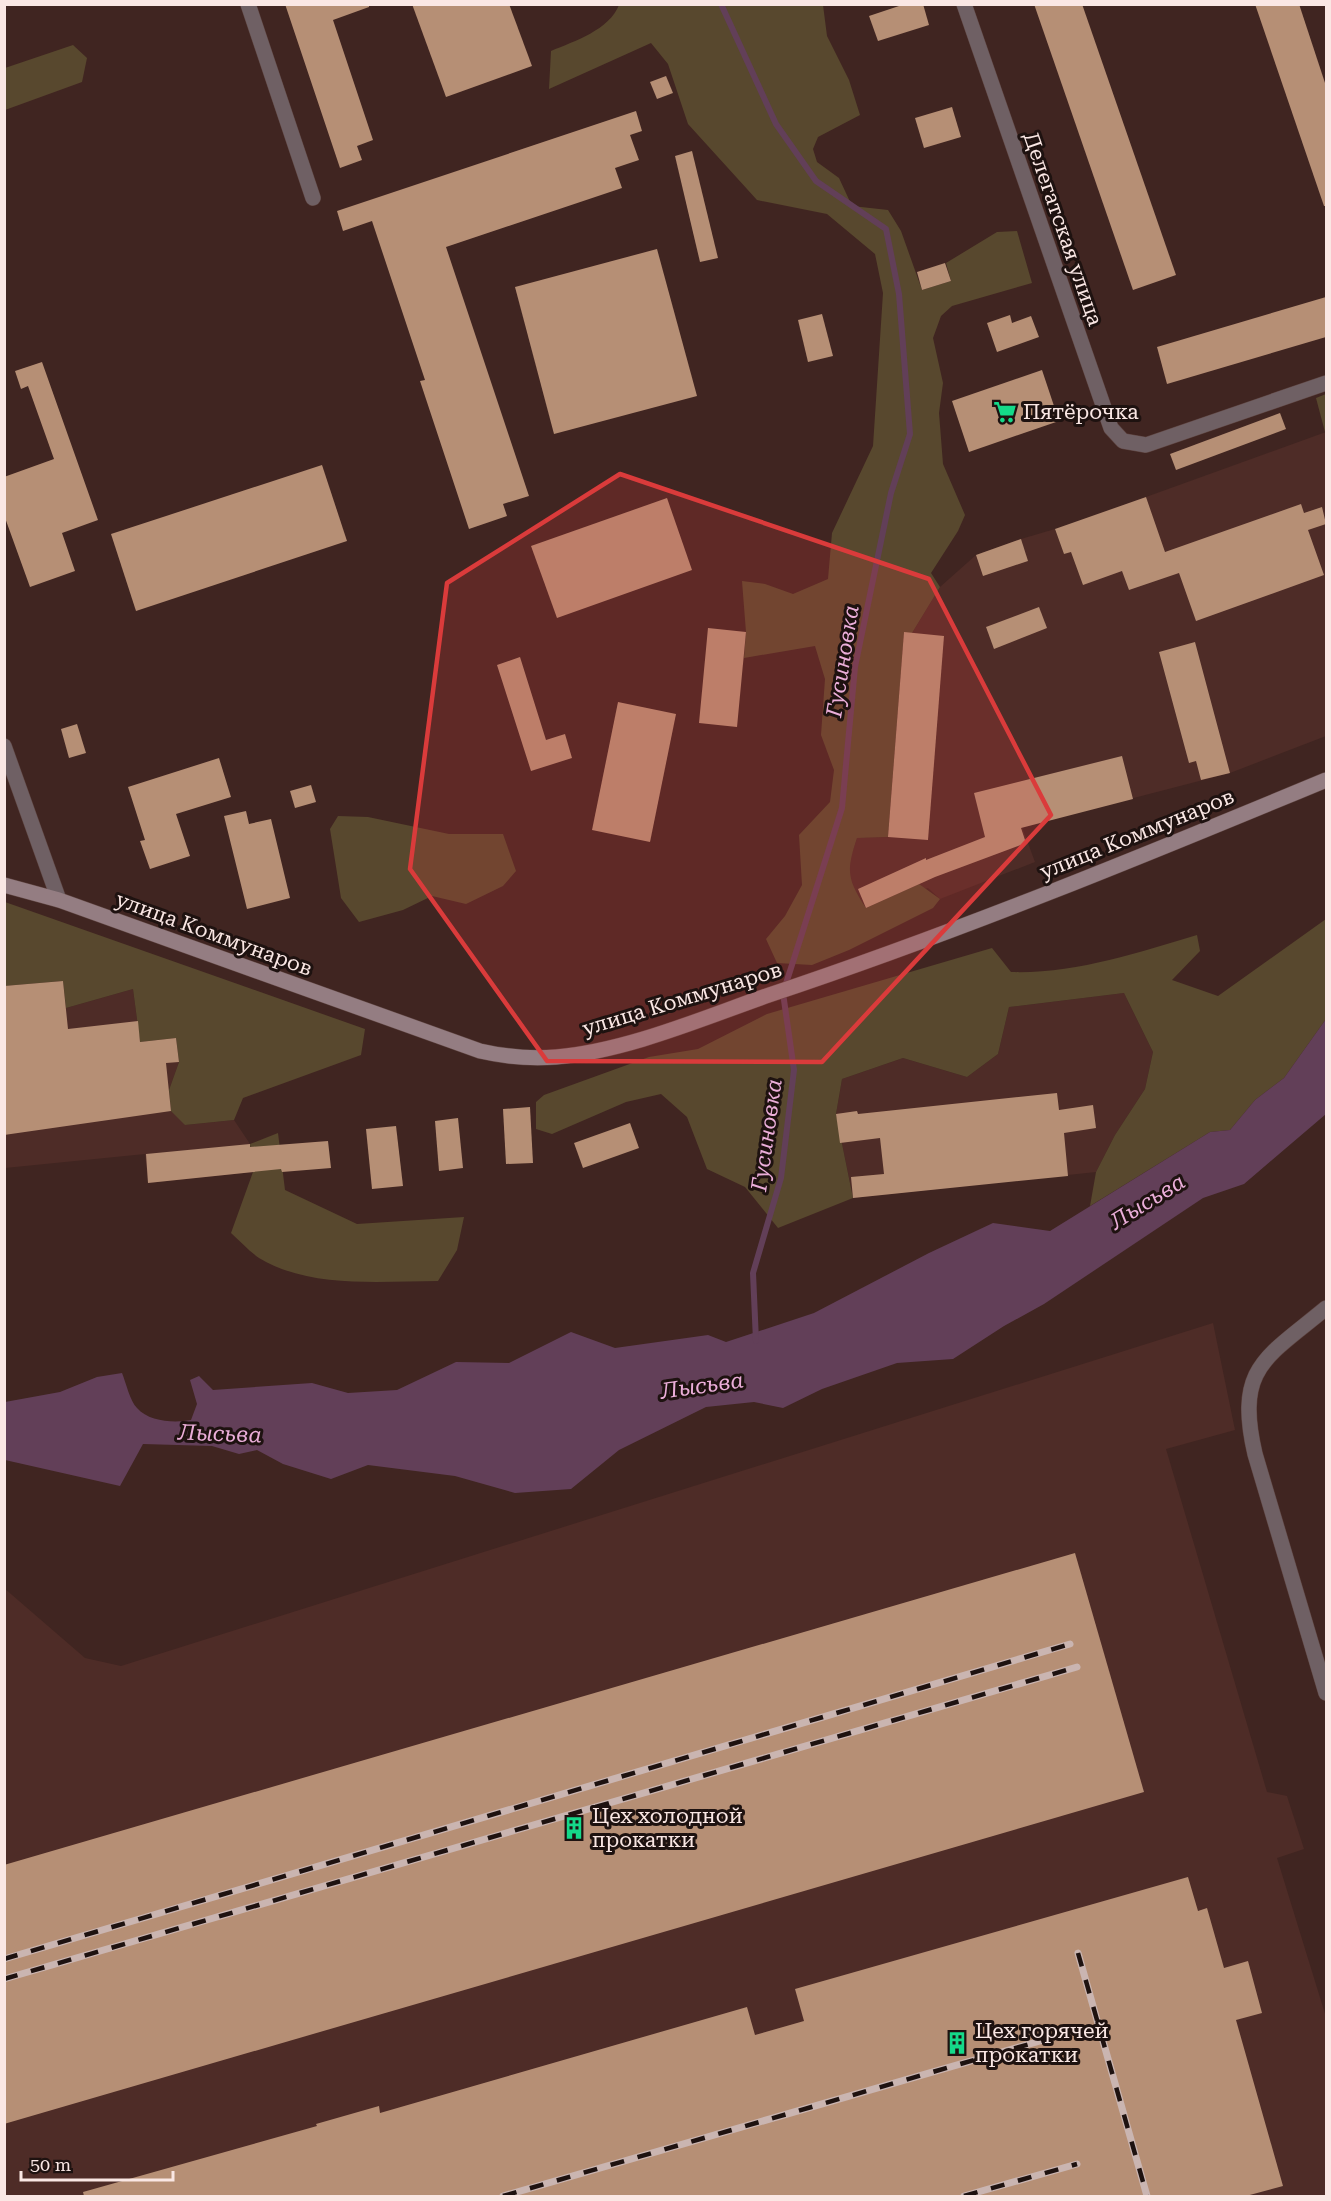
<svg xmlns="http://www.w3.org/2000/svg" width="1331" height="2201" viewBox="0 0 1331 2201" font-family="'Roboto Serif',serif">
	<rect width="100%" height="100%" fill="#402521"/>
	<g fill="#4e2c27">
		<polygon points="1326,432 1326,736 1230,773 1022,827 1035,862 940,899 928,888 866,908 851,885 848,865 857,838 888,837 904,632 912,633 940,587 976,555 1021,539 1055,529 1064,554 1154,522 1146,497"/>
		<polygon points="63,981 66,1008 133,989 140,1042 176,1038 179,1062 169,1090 185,1125 234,1120 250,1144 253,1172 148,1183 145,1154 5,1168 5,986"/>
		<polygon points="1124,993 1153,1052 1145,1089 1115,1135 1096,1172 853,1198 836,1114 842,1079 903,1058 967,1077 998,1054 1009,1007"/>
		<polygon points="1213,1323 1235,1430 1166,1449 1267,1792 1287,1796 1304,1849 1277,1858 1326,2017 1326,2196 5,2196 4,1588 85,1658 121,1666"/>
	</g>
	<g fill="#58482e">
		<path d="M619,5H823L827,36L849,80L860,115L818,137L813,149L817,162L839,178L852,206L888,210L901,231L922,290L951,281L946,263L997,232L1017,231L1032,283L952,306L941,316L933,338L943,383L939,413L943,464L965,515L958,531L931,573L940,587L912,633H904L888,837L857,838C846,871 847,879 866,908L919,884L940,899L933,908L849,950L812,965L777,963L766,939L785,916L802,885L799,835L830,802L834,770L821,735L825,679L815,646L744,658L746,632L742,581L765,584L793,594L828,579L832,533L873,446L883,293L875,254L827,214L757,200L688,124L668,64L651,43L549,89L551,51C575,41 609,30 619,5Z"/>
		<polygon points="73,45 87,58 82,82 5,110 5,68"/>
		<polygon points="1326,394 1326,432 1325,432 1316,398"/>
		<polygon points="338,816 368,817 449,834 503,834 516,871 503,886 466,904 432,896 403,910 359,922 341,898 330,829"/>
		<polygon points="5,902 365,1029 361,1055 243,1098 234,1120 185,1125 171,1111 169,1090 179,1062 176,1038 140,1042 133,989 66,1008 63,981 5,986"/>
		<path d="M1326,919V1019L1284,1078L1255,1100L1230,1130L1210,1132L1090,1206L1096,1172L1115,1135L1145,1089L1153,1052L1124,993L1009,1007L998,1054L967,1077L903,1058L842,1079L836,1114L853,1198L778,1228L745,1187L707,1169L687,1117L661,1094L626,1102L552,1134L536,1129V1102L544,1095L649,1057L698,1049L767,1014L992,948L1011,972C1074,974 1137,953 1197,935L1200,951L1172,980L1218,996Z"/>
		<path d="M278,1133L285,1190L357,1224L464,1217L457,1250L438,1281C381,1281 310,1289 259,1258C249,1251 240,1241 231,1233L253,1172L250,1144Z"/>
	</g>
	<path fill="#623f58" d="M1326,1019V1114L1244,1184L1203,1198L1044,1304L1004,1326L953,1359L897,1363L822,1389L783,1408L754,1402L706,1407L619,1450L571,1489L515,1493L455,1476L368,1465L331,1479L283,1464L257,1450L239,1454L212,1446L143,1444L120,1486L5,1460V1402L60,1392L97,1377L122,1373C126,1383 130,1401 137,1408C149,1422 175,1423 191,1420L197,1404L190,1380L199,1376L213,1390L312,1383L348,1393L397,1390L456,1362L509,1363L571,1332L615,1348L708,1335L726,1342L814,1313L929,1253L993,1223L1050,1231L1210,1132L1230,1130L1255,1100L1284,1078Z"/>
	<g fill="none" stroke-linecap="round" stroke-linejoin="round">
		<polyline stroke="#623f58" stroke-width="6" points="721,4 776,124 816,181 886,229 899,294 910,434 891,493 855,667 842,808 783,993 794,1070 781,1178 753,1273 756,1341"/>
	</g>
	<g fill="#b68f75">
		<polygon points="285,4 369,4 369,7 333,20 373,140 357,146 362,160 340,168"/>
		<polygon points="412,4 509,4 532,66 446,97"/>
		<polygon points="905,4 923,4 929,25 878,41 869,16"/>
		<polygon points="1034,4 1082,4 1176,275 1133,290"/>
		<polygon points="1255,4 1299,4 1326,86 1326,206 1324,206"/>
		<polygon points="666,76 673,93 657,99 650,82"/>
		<polygon points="952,107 961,137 924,148 915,118"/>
		<polygon points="636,111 642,131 630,135 639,160 615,168 622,188 446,247 529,496 503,504 507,516 469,529 420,381 425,380 372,221 343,231 337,211"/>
		<polygon points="692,151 718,258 700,262 675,156"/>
		<polygon points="657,249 697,396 554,434 515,287"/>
		<polygon points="945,263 951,281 922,290 917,272"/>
		<polygon points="1326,297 1326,337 1167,384 1157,347"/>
		<polygon points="822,314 833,356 808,362 798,320"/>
		<polygon points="1010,315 1012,323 1031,316 1039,337 997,352 987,323"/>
		<polygon points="42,362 98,520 62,533 75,571 30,587 4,515 4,477 54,459 28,386 21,389 15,371"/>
		<polygon points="1042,370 1059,421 969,452 952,401"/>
		<polygon points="1280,413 1286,429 1176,470 1170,454"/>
		<polygon points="322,465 347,541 136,611 111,534"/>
		<polygon points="1146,497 1165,552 1301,504 1304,513 1322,507 1326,524 1308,530 1324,575 1196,621 1179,573 1129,590 1122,571 1083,585 1071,552 1064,554 1055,529"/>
		<polygon points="667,498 692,570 557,618 531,546"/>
		<polygon points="1021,539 1028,561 983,576 976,555"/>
		<polygon points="1039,607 1047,628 994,649 986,627"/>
		<polygon points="708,628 746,632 737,727 699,723"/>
		<polygon points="904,632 944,636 928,840 888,837"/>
		<polygon points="1195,642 1230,773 1201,780 1196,761 1189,763 1159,652"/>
		<polygon points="520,657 546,740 565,734 572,758 531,771 497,665"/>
		<polygon points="618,702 676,714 650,842 592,830"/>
		<polygon points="77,724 86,753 69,758 61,729"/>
		<polygon points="1122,756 1133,799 1021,828 1026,843 935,877 866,908 858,889 926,858 926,860 985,837 974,793"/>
		<polygon points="219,758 231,797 176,814 190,856 150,869 140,841 145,840 128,787"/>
		<polygon points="311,785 316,802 295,808 290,791"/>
		<polygon points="246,811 249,824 271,819 290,898 247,909 224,816"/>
		<polygon points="63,981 68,1029 138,1021 140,1042 176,1038 179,1062 166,1063 171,1111 4,1135 4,986"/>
		<polygon points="1057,1093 1059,1110 1093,1105 1096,1128 1064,1133 1068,1176 853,1198 851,1177 884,1174 880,1138 840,1143 836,1114 857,1111 858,1114"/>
		<polygon points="530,1107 533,1163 506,1164 503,1109"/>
		<polygon points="458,1118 463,1168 439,1171 435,1121"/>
		<polygon points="630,1123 639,1148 583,1168 574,1143"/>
		<polygon points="396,1126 403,1186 372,1189 366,1129"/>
		<polygon points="328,1141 331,1168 282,1172 281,1169 148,1183 146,1154 250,1144 250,1147"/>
		<polygon points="1075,1553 1144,1792 4,2124 4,1865"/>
		<polygon points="1188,1877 1198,1911 1207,1908 1224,1968 1248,1961 1262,2013 1236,2020 1283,2186 1246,2196 84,2196 83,2192 317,2126 316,2124 379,2106 380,2113 747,2007 755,2035 804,2021 795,1989"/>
	</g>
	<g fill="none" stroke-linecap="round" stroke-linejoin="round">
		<g stroke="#5e4440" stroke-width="16">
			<g id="minor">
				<polyline points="248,4 313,198"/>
				<polyline points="964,4 1111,428 1123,441 1146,445 1326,383"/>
				<polyline points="4,746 59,900"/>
			</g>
		</g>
		<g stroke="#5e4440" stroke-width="16">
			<path id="tertiary" d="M1326,1308C1266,1358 1235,1367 1255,1454L1326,1693"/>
		</g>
		<g stroke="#5e4440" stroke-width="16">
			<path id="secondary" d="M4,885L59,900L480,1051C506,1057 530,1059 556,1057C627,1051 703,1018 769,995C958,932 1143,856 1326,780"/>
		</g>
		<use href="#minor" stroke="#6f6064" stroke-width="15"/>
		<use href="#tertiary" stroke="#6f6064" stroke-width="15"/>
		<use href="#secondary" stroke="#947d82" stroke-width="15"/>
		<g stroke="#cab5b1" stroke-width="7">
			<g id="rail">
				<polyline points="1078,1953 1147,2196"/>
				<polyline points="4,1959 1070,1644"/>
				<polyline points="4,1979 1077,1667"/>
				<polyline points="503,2196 1047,2039"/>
				<polyline points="964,2196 1077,2164"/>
			</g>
		</g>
		<use href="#rail" stroke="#1e1210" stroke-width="4.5" stroke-dasharray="14" stroke-linecap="butt"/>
	</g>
	<path fill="#da3b3b" fill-opacity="0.2" stroke="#da3b3b" stroke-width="4.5" stroke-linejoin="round" d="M620,474L929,579L1051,815L822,1062L547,1061L410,869L447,583Z"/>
	<defs>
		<g id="supermarket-bare" transform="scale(1.8)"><path d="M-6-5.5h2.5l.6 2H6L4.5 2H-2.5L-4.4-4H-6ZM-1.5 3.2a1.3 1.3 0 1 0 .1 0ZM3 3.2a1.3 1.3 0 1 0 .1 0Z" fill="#15d989" stroke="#1e1210" stroke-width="2.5" paint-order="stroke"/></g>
		<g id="building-bare" transform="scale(1.8)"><path d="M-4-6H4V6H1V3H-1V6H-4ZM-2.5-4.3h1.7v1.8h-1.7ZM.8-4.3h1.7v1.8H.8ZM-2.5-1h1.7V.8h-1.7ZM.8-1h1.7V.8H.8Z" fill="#15d989" stroke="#1e1210" stroke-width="2.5" paint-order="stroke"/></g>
	</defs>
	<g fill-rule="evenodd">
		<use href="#supermarket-bare" x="1005" y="412"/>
		<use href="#building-bare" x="574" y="1828"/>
		<use href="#building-bare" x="957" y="2043"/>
	</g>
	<g text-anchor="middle" stroke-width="6" stroke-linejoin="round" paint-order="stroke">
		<g font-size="21" fill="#fae7e4" stroke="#1e1210">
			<text transform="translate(1063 229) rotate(71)" y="7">Делегатская улица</text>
			<text transform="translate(1137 834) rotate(-22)" y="7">улица Коммунаров</text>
			<text transform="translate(214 934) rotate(20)" y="7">улица Коммунаров</text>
			<text transform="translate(682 999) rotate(-17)" y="7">улица Коммунаров</text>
		</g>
		<g font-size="21" fill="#fae7e4" stroke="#1e1210" text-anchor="start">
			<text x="1023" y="419">Пятёрочка</text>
			<text x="592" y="1823">Цех холодной<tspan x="592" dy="24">прокатки</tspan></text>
			<text x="975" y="2038">Цех горячей<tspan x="975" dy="24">прокатки</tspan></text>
		</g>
		<g font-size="22" font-style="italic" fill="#ebaed9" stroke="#1e1210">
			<text transform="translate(842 661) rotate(-81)" y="8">Гусиновка</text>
			<text transform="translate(766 1135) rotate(-82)" y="8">Гусиновка</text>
			<text transform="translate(1147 1201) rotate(-32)" y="8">Лысьва</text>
			<text transform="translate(702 1385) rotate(-8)" y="8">Лысьва</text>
			<text transform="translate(220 1433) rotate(2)" y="8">Лысьва</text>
		</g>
	</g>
	<rect width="1331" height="2201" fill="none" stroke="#fae7e4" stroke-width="12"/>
	<path d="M21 2171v9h152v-9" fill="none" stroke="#fae7e4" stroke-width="3"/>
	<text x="30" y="2171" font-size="18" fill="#fae7e4" stroke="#1e1210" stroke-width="4.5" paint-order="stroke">50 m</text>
</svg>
